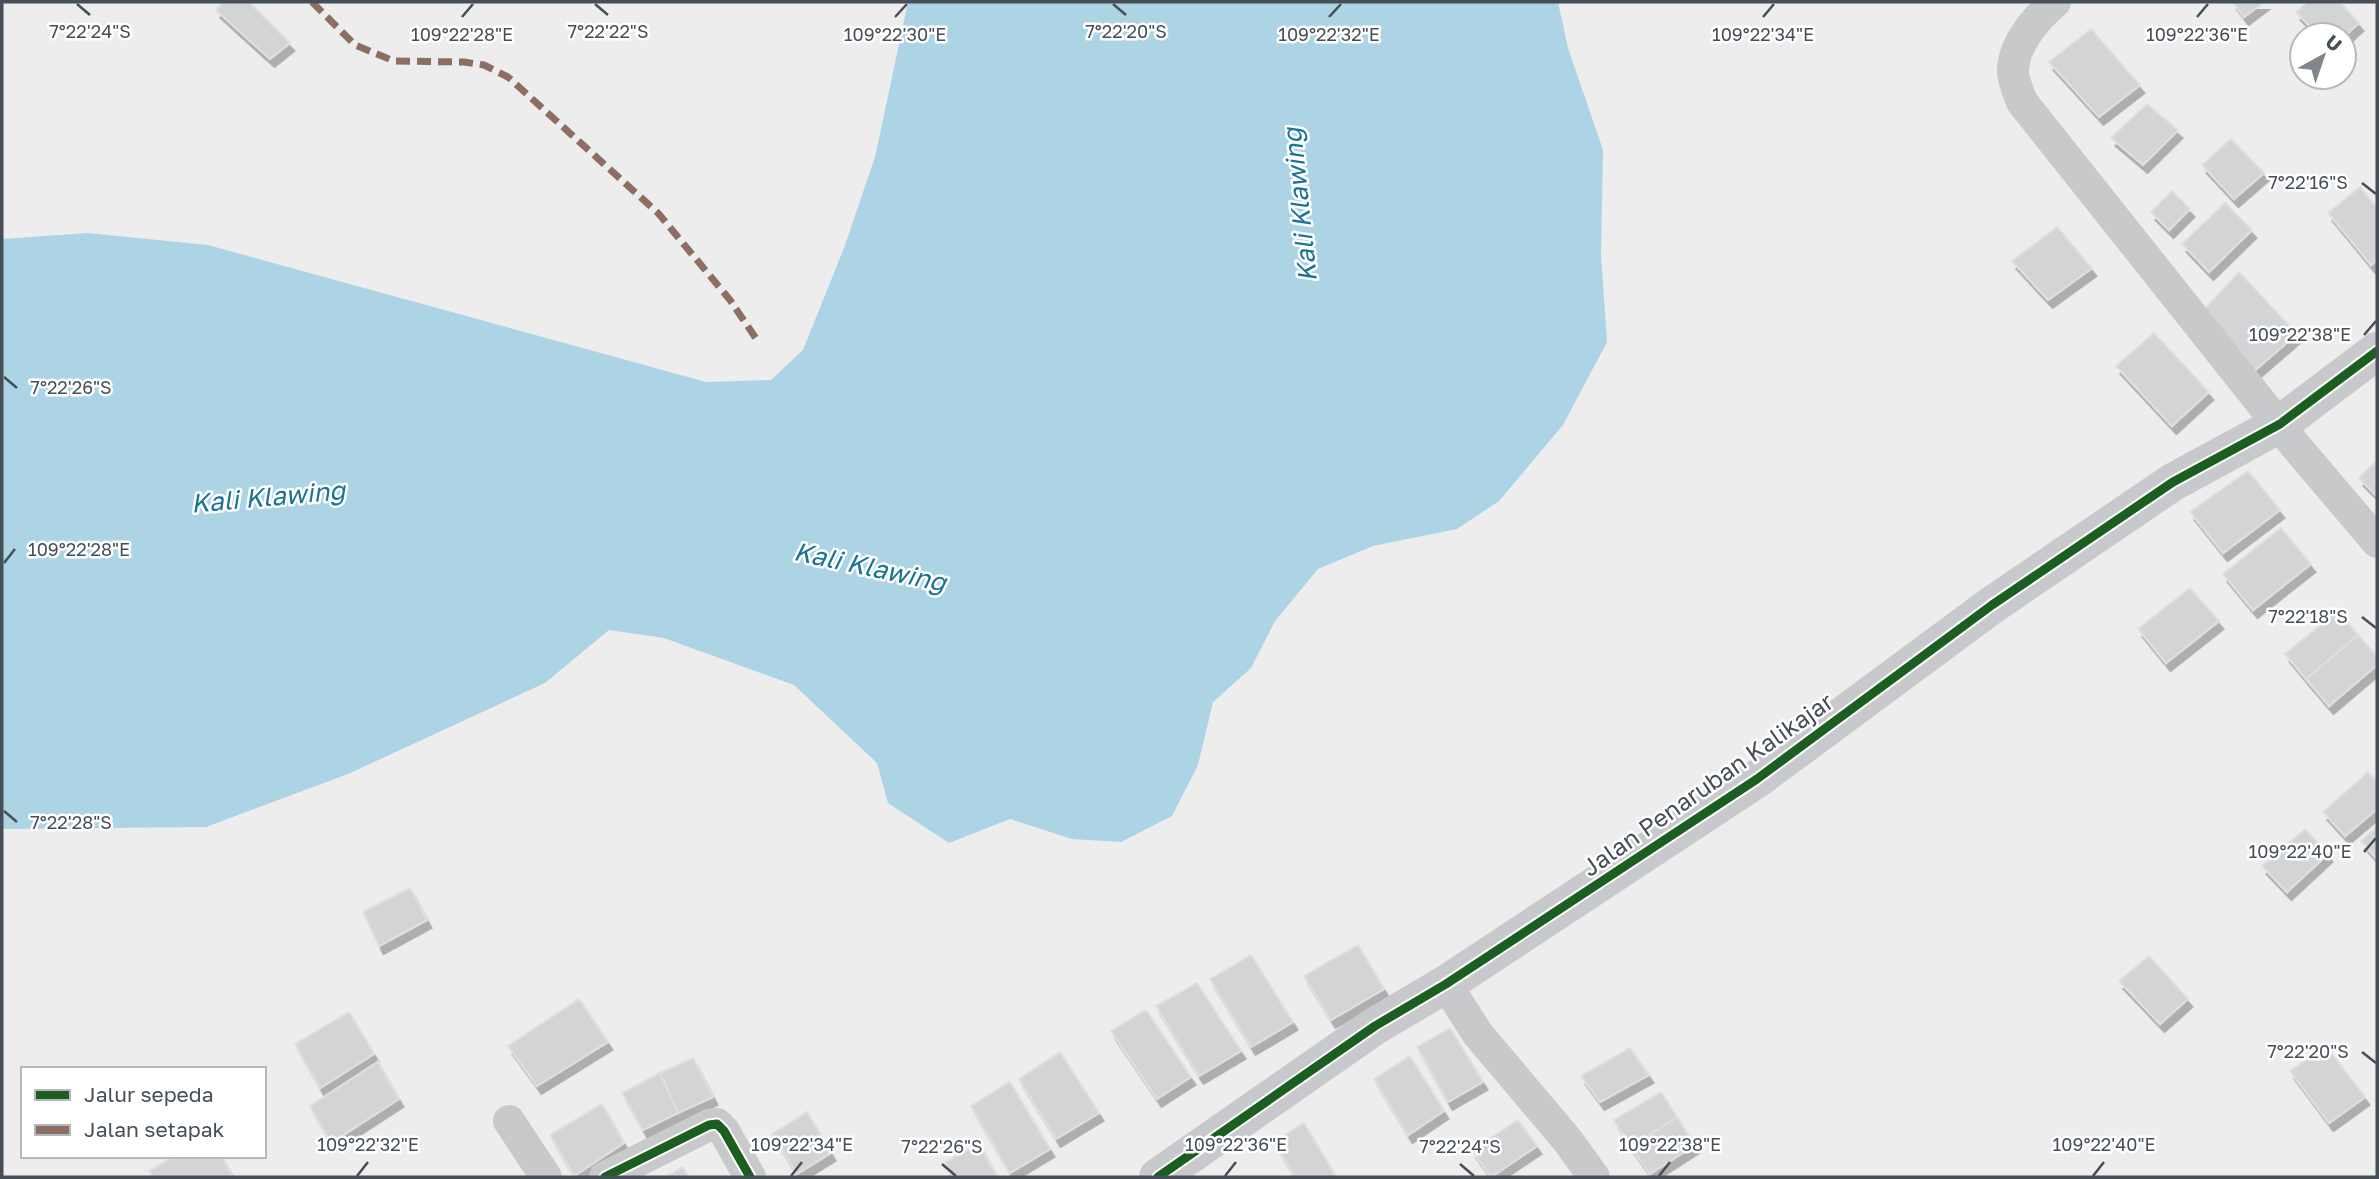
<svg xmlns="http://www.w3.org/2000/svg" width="2379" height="1179" viewBox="0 0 2379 1179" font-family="'Golos Text',sans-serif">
	<defs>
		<filter id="shadow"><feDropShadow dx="4.5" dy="8" stdDeviation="0" flood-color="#0004"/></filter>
	</defs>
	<rect width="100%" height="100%" fill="#ededed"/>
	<polygon fill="#acd4e5" points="908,2 1558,2 1568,48 1603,150 1601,255 1607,342 1563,425 1499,501 1457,529 1373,546 1318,569 1275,621 1251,668 1213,702 1198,765 1172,816 1121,842 1072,839 1010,819 949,843 888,803 877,763 794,685 664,638 609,630 545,683 348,774 206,827 2,829 2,239 88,233 208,245 706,382 771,380 803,350 844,248 875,157"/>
	<g fill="#d3d4d6" stroke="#dedfe0" stroke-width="2" filter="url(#shadow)">
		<polygon points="223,2 249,2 290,43 270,59 216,10"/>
		<polygon points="2233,2 2264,2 2244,17"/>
		<polygon points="2308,2 2340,2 2359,23 2344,37 2344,35 2318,35 2296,12"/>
		<polygon points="2091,29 2140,85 2099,117 2049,62"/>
		<polygon points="2147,104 2178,130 2143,165 2111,138"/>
		<polygon points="2231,139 2264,173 2234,199 2202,165"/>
		<polygon points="2360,187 2377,208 2377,260 2371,265 2328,213"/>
		<polygon points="2172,191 2190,209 2169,230 2151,212"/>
		<polygon points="2225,203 2252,230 2209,272 2182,244"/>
		<polygon points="2057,227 2092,268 2048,300 2012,261"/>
		<polygon points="2239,272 2297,334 2253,372 2203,311"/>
		<polygon points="2154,333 2209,392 2172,426 2116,366"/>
		<polygon points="2377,460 2377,496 2359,478"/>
		<polygon points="2248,471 2280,510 2223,553 2190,512"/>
		<polygon points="2281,528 2311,564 2253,610 2223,574"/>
		<polygon points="2190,588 2219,621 2166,663 2138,629"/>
		<polygon points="2338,611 2358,635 2306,679 2285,654"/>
		<polygon points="2358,635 2377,656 2377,665 2329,706 2306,679"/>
		<polygon points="2368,772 2377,781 2377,809 2345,836 2323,812"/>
		<polygon points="2377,827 2377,859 2361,841"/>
		<polygon points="2305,829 2328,854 2287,892 2262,866"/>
		<polygon points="410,888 427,920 379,946 363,912"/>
		<polygon points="1358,945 1384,989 1331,1020 1304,976"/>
		<polygon points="1251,955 1293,1022 1251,1047 1210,979"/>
		<polygon points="2149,956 2188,999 2160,1024 2119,981"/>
		<polygon points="1197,983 1241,1051 1199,1076 1156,1006"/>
		<polygon points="579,999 608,1042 537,1086 508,1046"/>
		<polygon points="1146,1010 1191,1077 1157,1099 1111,1031"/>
		<polygon points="349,1012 374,1054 320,1088 295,1044"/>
		<polygon points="1450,1028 1483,1082 1448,1102 1417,1047"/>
		<polygon points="2326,1046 2365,1097 2329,1123 2290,1071"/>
		<polygon points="1630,1048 1649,1075 1600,1102 1581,1076"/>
		<polygon points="1060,1052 1099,1113 1056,1139 1019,1079"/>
		<polygon points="1410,1056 1444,1111 1408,1135 1374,1079"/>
		<polygon points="693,1058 713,1097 678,1113 660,1073"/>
		<polygon points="378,1062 399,1099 331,1143 310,1106"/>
		<polygon points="660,1073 678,1113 643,1130 622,1093"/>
		<polygon points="1010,1082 1050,1149 1010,1173 971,1106"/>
		<polygon points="1661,1092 1677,1117 1631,1147 1614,1120"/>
		<polygon points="602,1104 624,1143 574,1176 550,1135"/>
		<polygon points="807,1112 831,1153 797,1174 772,1134"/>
		<polygon points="1677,1117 1695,1145 1650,1174 1631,1147"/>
		<polygon points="1518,1120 1537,1146 1491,1177 1472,1150"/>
		<polygon points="1304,1123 1336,1177 1295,1177 1274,1142"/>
		<polygon points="979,1144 997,1177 954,1177 945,1162"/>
		<polygon points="175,1156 221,1156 232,1174 227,1177 153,1177 149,1171"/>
		<polygon points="683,1167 689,1177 665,1177"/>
	</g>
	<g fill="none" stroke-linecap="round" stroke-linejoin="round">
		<g stroke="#c8c9cb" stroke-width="32">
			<path d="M2055,2C2036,18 2013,45 2013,71C2013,81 2019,93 2022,102L2294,444L2377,542"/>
			<polyline points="1446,984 1477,1033 1568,1141 1594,1177"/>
			<polyline points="509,1121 546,1177"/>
			<polyline points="605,1177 709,1125 717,1124 724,1131 750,1177"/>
		</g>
		<polyline stroke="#c8c9cd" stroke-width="38" points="1158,1177 1375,1026 1446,984 1757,779 1992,605 2173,482 2280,424 2377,351"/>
		<polyline stroke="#8d6e63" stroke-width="7" stroke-dasharray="14 7" stroke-linecap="butt" points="312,2 355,45 394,61 464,62 484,65 508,77 658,213 730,300 757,340"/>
		<g stroke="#fff" stroke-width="13">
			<g id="cycleway">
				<polyline points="605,1177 709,1125 717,1124 724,1131 750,1177"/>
				<polyline points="1158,1177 1375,1026 1446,984 1757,779 1992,605 2173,482 2280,424 2377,351"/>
			</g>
		</g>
		<use href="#cycleway" stroke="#1b5e20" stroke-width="9"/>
	</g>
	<path fill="none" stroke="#464e57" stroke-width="2.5" d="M77,4L90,15M595,4L608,15M1113,4L1126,15M462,17L473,4M895,17L907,4M1329,17L1341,4M1763,17L1774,4M2197,17L2208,4M2362,183L2376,194M2364,335L2376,321M4,377L17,388M4,563L15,549M2362,617L2376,628M4,811L17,822M2364,852L2376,838M2362,1052L2376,1063M942,1164L956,1176M1460,1164L1474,1176M357,1176L368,1162M791,1176L802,1162M1225,1176L1236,1162M1659,1176L1670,1162M2093,1176L2104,1162"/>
	<g text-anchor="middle" stroke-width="5" stroke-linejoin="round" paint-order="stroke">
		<g font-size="24" fill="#464e57" stroke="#fff">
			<text transform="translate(1708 785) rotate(-35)" y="8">Jalan Penaruban Kalikajar</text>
		</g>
		<g font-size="26" font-style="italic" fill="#1b7395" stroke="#fff">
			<text transform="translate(1300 205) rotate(-96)" y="9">Kali Klawing</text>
			<text transform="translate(268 497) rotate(-5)" y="9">Kali Klawing</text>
			<text transform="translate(870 567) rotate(12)" y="9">Kali Klawing</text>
		</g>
	</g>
	<g font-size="18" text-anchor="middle" fill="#464e57" stroke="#fff" stroke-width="5" stroke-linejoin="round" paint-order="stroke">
		<text x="90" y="38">7°22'24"S</text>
		<text x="608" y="38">7°22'22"S</text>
		<text x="1126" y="38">7°22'20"S</text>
		<text x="462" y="41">109°22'28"E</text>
		<text x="895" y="41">109°22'30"E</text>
		<text x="1329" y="41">109°22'32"E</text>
		<text x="1763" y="41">109°22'34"E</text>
		<text x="2197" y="41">109°22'36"E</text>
		<text x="2308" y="189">7°22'16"S</text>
		<text x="2300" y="341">109°22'38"E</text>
		<text x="71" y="394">7°22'26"S</text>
		<text x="79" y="556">109°22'28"E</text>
		<text x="2308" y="623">7°22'18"S</text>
		<text x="71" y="829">7°22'28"S</text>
		<text x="2300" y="858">109°22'40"E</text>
		<text x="2308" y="1058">7°22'20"S</text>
		<text x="368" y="1151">109°22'32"E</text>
		<text x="802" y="1151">109°22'34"E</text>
		<text x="1236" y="1151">109°22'36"E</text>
		<text x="1670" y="1151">109°22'38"E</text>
		<text x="2104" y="1151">109°22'40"E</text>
		<text x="942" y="1153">7°22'26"S</text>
		<text x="1460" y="1153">7°22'24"S</text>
	</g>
	<rect width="2379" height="1179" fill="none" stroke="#464e57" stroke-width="7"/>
	<rect x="21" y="1067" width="245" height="91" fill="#ffffff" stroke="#b5b8bc" stroke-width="2"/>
	<rect x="35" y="1090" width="35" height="10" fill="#1b5e20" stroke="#b5b8bc" stroke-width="2"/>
	<text x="84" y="1102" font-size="21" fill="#464e57">Jalur sepeda</text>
	<rect x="35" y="1125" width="35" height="10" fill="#8d6e63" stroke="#b5b8bc" stroke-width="2"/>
	<text x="84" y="1137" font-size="21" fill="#464e57">Jalan setapak</text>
	<g transform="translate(2323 56) rotate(40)"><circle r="33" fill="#ffffff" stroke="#b5b8bc" stroke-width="2"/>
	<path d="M0-5L12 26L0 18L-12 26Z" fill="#80868c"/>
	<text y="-10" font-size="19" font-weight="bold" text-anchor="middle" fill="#464e57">U</text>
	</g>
</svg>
